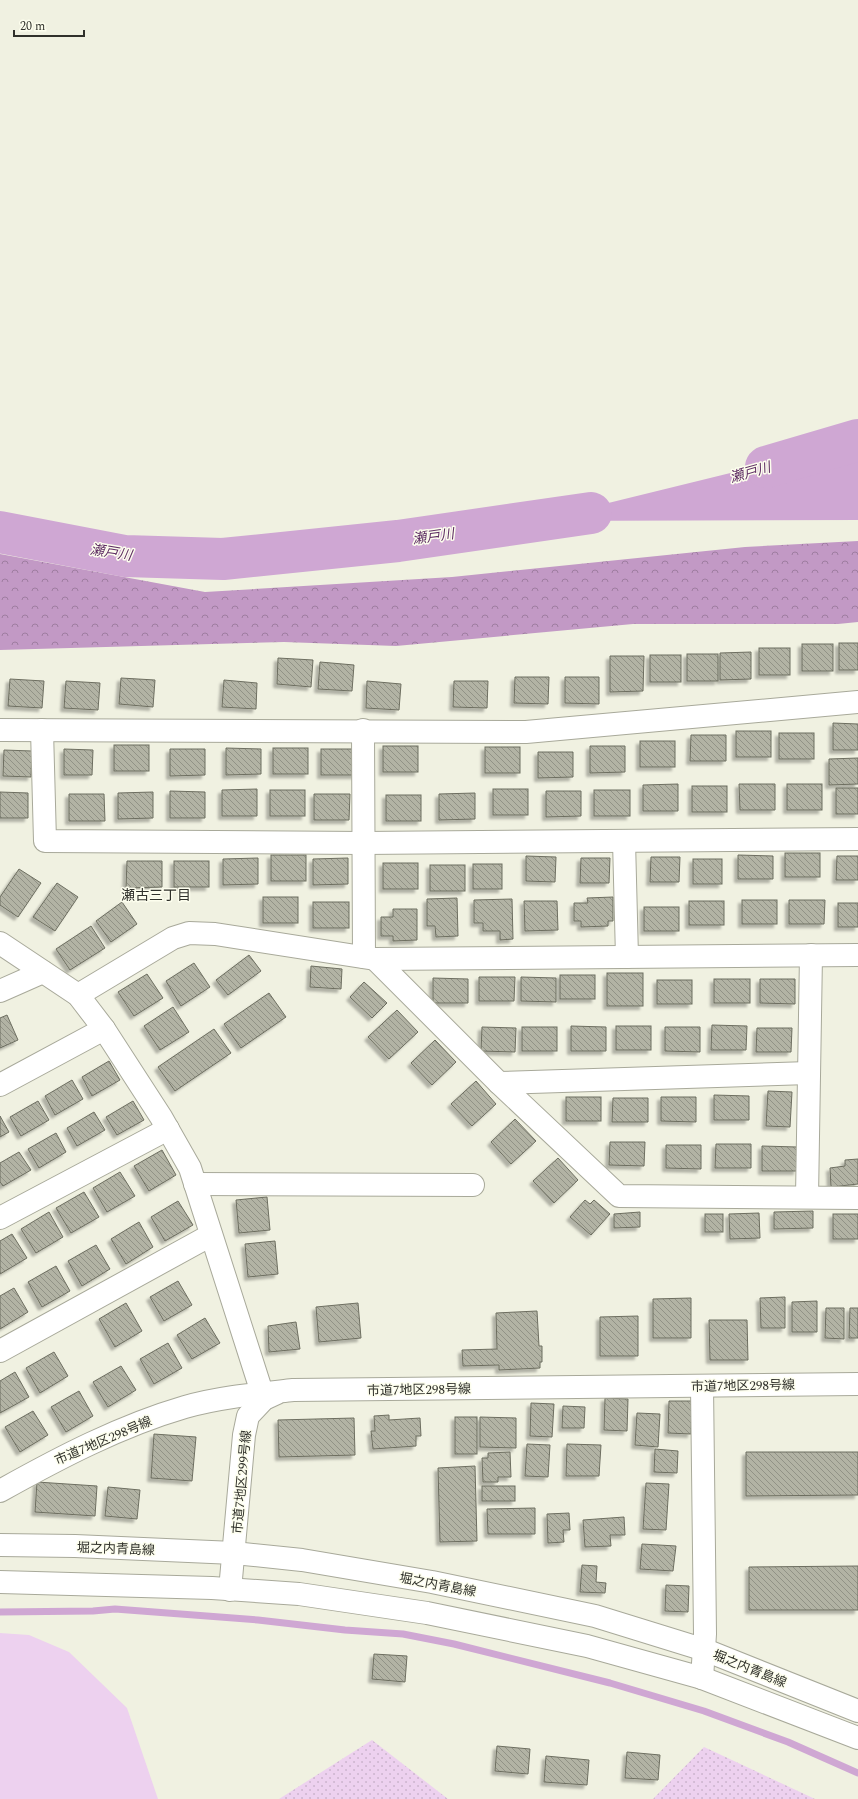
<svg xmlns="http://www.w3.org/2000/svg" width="858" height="1799" viewBox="0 0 858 1799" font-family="Spectral,'Noto Sans JP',serif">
	<defs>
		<pattern id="forest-crowns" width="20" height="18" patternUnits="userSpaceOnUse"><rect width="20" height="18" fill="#c299c5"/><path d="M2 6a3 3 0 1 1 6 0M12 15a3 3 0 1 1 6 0" fill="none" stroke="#9e7da0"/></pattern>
		<pattern id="park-dots" width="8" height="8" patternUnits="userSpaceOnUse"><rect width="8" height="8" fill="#edd1ef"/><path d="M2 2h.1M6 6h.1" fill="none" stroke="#ccb4cd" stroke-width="1.8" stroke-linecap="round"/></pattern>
		<pattern id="building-back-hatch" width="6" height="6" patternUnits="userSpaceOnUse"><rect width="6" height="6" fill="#b2b3a4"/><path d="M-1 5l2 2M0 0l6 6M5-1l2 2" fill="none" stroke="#919286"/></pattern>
		<filter id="shadow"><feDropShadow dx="-3.5" dy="3.5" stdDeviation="1" flood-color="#0004"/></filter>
	</defs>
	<rect width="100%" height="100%" fill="#f0f1e1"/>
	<polygon fill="#edd1ef" points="0,1633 29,1635 69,1652 127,1708 158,1799 0,1799"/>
	<polygon fill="url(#forest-crowns)" points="858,541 858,622 838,624 633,624 396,646 284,642 0,650 0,554 205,592 452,577 745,547"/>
	<g fill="url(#park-dots)">
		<polygon points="372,1740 448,1799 279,1799"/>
		<polygon points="704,1747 815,1799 653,1799"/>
	</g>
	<polygon fill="#cfa7d3" points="858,449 858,520 535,521 820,451"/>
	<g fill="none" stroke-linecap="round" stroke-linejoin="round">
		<polyline stroke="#cfa7d3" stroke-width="7" points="0,1612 93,1611 115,1609 258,1620 345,1630 403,1634 454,1644 610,1683 704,1711 788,1742 858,1773"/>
		<g stroke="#cfa7d3" stroke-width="42">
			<polyline points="766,467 858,440"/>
			<polyline points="0,532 125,556 223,559 398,541 591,513"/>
		</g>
	</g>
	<g fill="url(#building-back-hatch)" stroke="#6d6e60" filter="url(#shadow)">
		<rect x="839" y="643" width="19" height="27"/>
		<rect x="802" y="644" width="31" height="27"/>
		<rect x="759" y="648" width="31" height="27"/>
		<polygon points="751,652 751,679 720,680 720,653"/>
		<rect x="687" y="654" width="31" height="27"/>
		<rect x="650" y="655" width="31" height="27"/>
		<polygon points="610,656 644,656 643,691 610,692"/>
		<polygon points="278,658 313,660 311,687 277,684"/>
		<polygon points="320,662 354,665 352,691 318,689"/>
		<polygon points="515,677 549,677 548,704 514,703"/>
		<polygon points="565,677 599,677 599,704 565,703"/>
		<polygon points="121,678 155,680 153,707 119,704"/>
		<polygon points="10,679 44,681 42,708 8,706"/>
		<polygon points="224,680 257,683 256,709 222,707"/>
		<polygon points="66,681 100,683 98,710 64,708"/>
		<polygon points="367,681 401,684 399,710 366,708"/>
		<polygon points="454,681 488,681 487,708 453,707"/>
		<polygon points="833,723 858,724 858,750 833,750"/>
		<rect x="736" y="731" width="35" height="26"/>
		<rect x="779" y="733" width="35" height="26"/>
		<polygon points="691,735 726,735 726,761 690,761"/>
		<rect x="640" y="741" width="35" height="26"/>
		<rect x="114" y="745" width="35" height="26"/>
		<rect x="383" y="746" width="35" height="26"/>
		<polygon points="590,746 625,746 625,772 590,773"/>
		<rect x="485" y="747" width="35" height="26"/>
		<polygon points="226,748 261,749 261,774 226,775"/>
		<rect x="273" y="748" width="35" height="26"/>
		<polygon points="64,749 93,750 92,775 64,775"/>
		<polygon points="170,749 205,749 205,775 170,776"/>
		<rect x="321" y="749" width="35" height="26"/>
		<polygon points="4,750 32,751 31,777 3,776"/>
		<polygon points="538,752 573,752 573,777 538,778"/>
		<polygon points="858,758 858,784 829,785 829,759"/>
		<polygon points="678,784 678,811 643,811 643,785"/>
		<polygon points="739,784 775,784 775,810 740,810"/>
		<rect x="787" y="784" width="35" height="26"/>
		<rect x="692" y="786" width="35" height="26"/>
		<rect x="836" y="788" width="22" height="26"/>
		<polygon points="257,789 257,816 222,816 222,790"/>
		<rect x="493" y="789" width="35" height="26"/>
		<rect x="270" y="790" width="35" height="26"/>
		<rect x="594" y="790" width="36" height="26"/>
		<polygon points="170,791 205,792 205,818 170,818"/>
		<polygon points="546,791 581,791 581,816 546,817"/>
		<polygon points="0,792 28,793 28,818 0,818"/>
		<polygon points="153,792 153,818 118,819 118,793"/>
		<polygon points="475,793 475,819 439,820 439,794"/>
		<polygon points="69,794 104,794 105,821 69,821"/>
		<polygon points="314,794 350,794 349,820 314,820"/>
		<rect x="386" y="795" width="35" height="26"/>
		<rect x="785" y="853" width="35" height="24"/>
		<rect x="271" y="855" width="35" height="26"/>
		<polygon points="738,855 773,856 773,879 738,879"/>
		<polygon points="526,856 556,857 555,882 526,881"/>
		<polygon points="837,856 858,856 858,880 836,880"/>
		<polygon points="651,857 680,857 679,882 650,882"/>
		<polygon points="258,858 258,884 223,885 223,859"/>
		<polygon points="348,858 348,884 313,885 313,859"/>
		<polygon points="581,858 610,858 609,883 580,883"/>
		<rect x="693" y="859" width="29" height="25"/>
		<polygon points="127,861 162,861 162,887 126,888"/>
		<rect x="174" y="861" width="35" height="26"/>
		<rect x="383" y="863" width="35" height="26"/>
		<rect x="473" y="864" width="29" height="25"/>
		<rect x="430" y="865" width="35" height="26"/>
		<polygon points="19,869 41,883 18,917 0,905 0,897"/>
		<polygon points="57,883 78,897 55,931 33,917"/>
		<rect x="263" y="897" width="35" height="26"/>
		<polygon points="613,897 613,921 608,921 608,926 581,927 581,921 574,921 574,903 588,903 587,898"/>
		<polygon points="457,898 458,936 436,937 435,926 427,926 427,899"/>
		<polygon points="512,899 513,939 500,940 500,931 483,931 483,923 474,923 474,900"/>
		<rect x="742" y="900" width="35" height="24"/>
		<polygon points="789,900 825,900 824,924 789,924"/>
		<polygon points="524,901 557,901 558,930 525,931"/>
		<rect x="689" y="901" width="35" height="24"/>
		<polygon points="122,902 137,924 111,942 96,921"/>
		<rect x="313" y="902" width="36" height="26"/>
		<rect x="838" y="903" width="20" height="24"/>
		<rect x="644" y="907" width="35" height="24"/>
		<polygon points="393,909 417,909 417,940 393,941 393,936 381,936 381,917 393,917"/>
		<polygon points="91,926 105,948 70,970 56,949"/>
		<polygon points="249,955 261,971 228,995 216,980"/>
		<polygon points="194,963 210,987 181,1006 166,981"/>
		<polygon points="311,966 342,969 341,989 310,987"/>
		<rect x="607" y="973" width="36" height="33"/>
		<polygon points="147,974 163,998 134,1016 118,992"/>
		<rect x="560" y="975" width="35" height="24"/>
		<polygon points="479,977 515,977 514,1001 479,1001"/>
		<polygon points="521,977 556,978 556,1002 521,1001"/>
		<polygon points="433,978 468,979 468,1003 433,1003"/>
		<rect x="714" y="979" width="36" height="24"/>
		<polygon points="760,979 795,979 795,1004 760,1003"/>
		<rect x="657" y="980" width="35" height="24"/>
		<polygon points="364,982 387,1003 372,1018 350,997"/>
		<polygon points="269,993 286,1017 241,1048 224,1024"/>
		<polygon points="173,1007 189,1032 160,1050 144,1026"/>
		<polygon points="397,1010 418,1032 389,1059 368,1037"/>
		<polygon points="7,1015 18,1040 0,1048 0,1018"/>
		<polygon points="712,1025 747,1026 746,1050 711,1050"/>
		<polygon points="571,1026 606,1027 606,1051 571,1051"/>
		<rect x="616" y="1026" width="35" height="24"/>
		<polygon points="482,1027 516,1028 515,1052 481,1051"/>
		<rect x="522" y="1027" width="35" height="24"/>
		<polygon points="665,1027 700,1027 700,1052 665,1051"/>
		<polygon points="757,1028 792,1028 791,1052 756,1052"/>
		<polygon points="214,1029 231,1053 175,1091 158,1067"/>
		<polygon points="435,1040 456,1062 432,1085 411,1063"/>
		<polygon points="109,1061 120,1080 92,1096 82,1077"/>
		<polygon points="72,1080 83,1099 55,1115 45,1096"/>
		<polygon points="476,1081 496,1104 472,1126 451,1104"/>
		<polygon points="768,1091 792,1092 790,1127 766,1126"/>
		<polygon points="714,1095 749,1096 749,1120 714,1120"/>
		<rect x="566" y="1097" width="35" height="24"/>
		<polygon points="661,1097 696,1097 696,1122 661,1121"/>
		<polygon points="613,1098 648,1098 648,1122 612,1122"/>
		<polygon points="38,1101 49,1120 21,1136 10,1117"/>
		<polygon points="133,1101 144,1120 117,1135 106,1117"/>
		<polygon points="94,1112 105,1130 77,1146 67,1128"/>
		<polygon points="0,1116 9,1132 0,1137"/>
		<polygon points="515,1119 536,1141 511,1164 491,1142"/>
		<polygon points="56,1133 66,1152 39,1168 28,1149"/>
		<polygon points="610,1142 645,1142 644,1166 609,1165"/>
		<polygon points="716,1144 751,1144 751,1168 715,1168"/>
		<polygon points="666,1145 701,1145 701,1169 666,1168"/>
		<polygon points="762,1146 797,1147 797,1171 762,1171"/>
		<polygon points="162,1150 176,1175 149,1191 134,1166"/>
		<polygon points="19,1152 31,1170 3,1186 0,1182 0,1163"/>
		<polygon points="558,1158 578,1180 554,1203 533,1181"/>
		<polygon points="858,1159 858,1184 831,1187 830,1168 845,1166 845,1160"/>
		<polygon points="120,1172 135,1196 107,1212 93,1188"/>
		<polygon points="84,1192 99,1217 71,1233 56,1208"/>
		<polygon points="267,1197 270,1230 239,1233 236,1200"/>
		<polygon points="585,1200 590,1204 594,1200 610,1214 591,1235 570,1217"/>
		<polygon points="178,1201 193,1225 165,1241 151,1217"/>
		<polygon points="813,1211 813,1228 774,1229 774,1212"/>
		<polygon points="49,1212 63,1237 36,1253 21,1229"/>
		<polygon points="640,1212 640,1227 614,1228 614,1214"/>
		<polygon points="759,1213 760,1238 730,1239 729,1214"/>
		<rect x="705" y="1214" width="18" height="18"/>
		<rect x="833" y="1214" width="25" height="25"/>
		<polygon points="139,1222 153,1247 126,1264 111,1239"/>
		<polygon points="12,1234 27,1258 0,1274 0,1241"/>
		<polygon points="275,1241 278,1274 248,1277 245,1244"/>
		<polygon points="96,1245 110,1269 82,1286 68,1261"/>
		<polygon points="56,1266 70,1291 42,1307 28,1282"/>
		<polygon points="178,1281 192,1305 164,1321 150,1297"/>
		<polygon points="14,1288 28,1312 0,1329 0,1296"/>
		<polygon points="785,1297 785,1328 761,1328 760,1298"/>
		<polygon points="691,1298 691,1338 653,1338 653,1299"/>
		<polygon points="817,1301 817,1332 792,1332 792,1302"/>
		<polygon points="126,1303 142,1331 115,1347 99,1319"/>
		<polygon points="358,1303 361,1338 319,1342 316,1307"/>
		<polygon points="826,1308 844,1308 844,1339 825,1338"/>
		<polygon points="850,1308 858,1308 858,1338 849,1338"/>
		<polygon points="537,1311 539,1346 542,1346 542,1362 540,1362 540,1368 499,1370 499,1365 463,1366 462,1350 497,1349 496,1313"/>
		<polygon points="638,1316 638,1356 600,1356 600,1317"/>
		<polygon points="205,1318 220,1343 192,1359 177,1335"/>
		<polygon points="709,1320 747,1320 748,1360 710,1360"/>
		<polygon points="296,1322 300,1349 269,1352 268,1326"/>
		<polygon points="168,1343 182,1368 154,1384 140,1359"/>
		<polygon points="54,1352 68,1376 40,1393 26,1368"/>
		<polygon points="121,1366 136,1390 108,1407 93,1382"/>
		<polygon points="15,1372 29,1397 0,1413 0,1381"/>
		<polygon points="79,1391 93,1416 66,1432 51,1407"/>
		<polygon points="605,1398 628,1399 627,1431 604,1430"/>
		<polygon points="669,1401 692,1401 691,1434 668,1433"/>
		<polygon points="531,1403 554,1404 552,1437 530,1436"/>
		<polygon points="563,1406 585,1407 584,1428 562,1428"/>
		<polygon points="33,1411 48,1435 20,1452 5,1427"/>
		<polygon points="637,1413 660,1414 658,1447 635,1445"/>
		<polygon points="389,1415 389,1420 420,1418 421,1436 416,1436 416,1446 373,1449 371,1431 375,1431 374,1416"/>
		<rect x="455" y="1417" width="22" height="37"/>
		<polygon points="480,1417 516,1418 516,1448 480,1447"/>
		<polygon points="354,1418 355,1455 279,1457 278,1420"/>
		<polygon points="154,1434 196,1437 192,1481 151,1478"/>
		<polygon points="527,1444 550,1445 548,1477 525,1476"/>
		<polygon points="567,1444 601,1445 599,1476 566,1476"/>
		<polygon points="655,1449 678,1451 677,1473 654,1472"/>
		<polygon points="510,1452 511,1477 498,1477 498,1482 483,1482 482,1458 488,1458 488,1453"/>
		<polygon points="746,1452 858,1452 858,1495 746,1496"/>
		<polygon points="475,1466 477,1541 440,1542 438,1468"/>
		<polygon points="37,1482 97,1486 95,1516 35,1512"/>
		<polygon points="646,1483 669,1484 666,1530 643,1529"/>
		<rect x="482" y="1486" width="33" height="15"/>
		<polygon points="108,1487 140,1490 137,1519 105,1516"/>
		<polygon points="535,1508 535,1534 488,1534 487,1509"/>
		<polygon points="569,1513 570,1530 563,1530 564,1542 548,1543 547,1514"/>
		<polygon points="624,1517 625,1535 610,1535 611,1546 585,1547 583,1520"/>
		<polygon points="642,1544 676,1546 673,1571 640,1569"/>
		<polygon points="582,1565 597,1566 596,1582 606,1583 605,1593 580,1592"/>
		<polygon points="858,1566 858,1610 749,1610 749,1567"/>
		<polygon points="666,1585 689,1586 688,1612 665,1611"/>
		<polygon points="374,1654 407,1656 405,1682 372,1679"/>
		<polygon points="497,1746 530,1749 528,1774 495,1771"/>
		<polygon points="627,1752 660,1755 658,1780 625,1778"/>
		<polygon points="546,1756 589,1760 587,1785 544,1782"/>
	</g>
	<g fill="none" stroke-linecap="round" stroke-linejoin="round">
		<g stroke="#a8a99a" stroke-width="24">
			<g id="street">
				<polyline points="0,730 526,732 858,702"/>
				<polyline points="42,730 45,841 363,843 858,839"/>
				<polyline points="363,730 364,957"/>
				<polyline points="624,841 627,957"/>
				<polyline points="0,943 78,995 104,1029 161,1117 190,1168 264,1399"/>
				<polyline points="375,959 499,1083 619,1196 858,1198"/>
				<polyline points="0,991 43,972"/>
				<polyline points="78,995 173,938 189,933 215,934 375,959 858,955"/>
				<polyline points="499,1083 809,1073"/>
				<polyline points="0,1085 104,1029"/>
				<polyline points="195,1184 473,1185"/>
				<polyline points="807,1197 811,955"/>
				<polyline points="0,1218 168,1129"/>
				<polyline points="0,1351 211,1235"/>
				<polyline points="702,1678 705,1634 702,1386"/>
			</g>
		</g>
		<g stroke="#a8a99a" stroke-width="24">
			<g id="secondary">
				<path d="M0,1491C59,1458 120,1426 185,1407C220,1397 256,1394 293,1390L858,1384"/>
				<polyline points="0,1545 75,1546 234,1553 302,1560 432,1582 595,1616 705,1650 858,1711"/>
				<polyline points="0,1582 212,1588 299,1594 427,1613 587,1646 702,1678 858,1738"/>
				<polyline points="230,1590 244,1435 248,1416 264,1399 277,1393"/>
			</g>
		</g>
		<use href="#street" stroke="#fff" stroke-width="22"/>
		<use href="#secondary" stroke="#fff" stroke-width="22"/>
	</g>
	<g text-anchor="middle" stroke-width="3" stroke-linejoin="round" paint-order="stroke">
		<g font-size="13" fill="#30312b" stroke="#fdfeee">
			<text transform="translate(743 1385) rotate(-1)" y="5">市道7地区298号線</text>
			<text transform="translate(419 1389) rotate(-1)" y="5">市道7地区298号線</text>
			<text transform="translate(103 1440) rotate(-23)" y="5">市道7地区298号線</text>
			<text transform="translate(241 1482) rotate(-85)" y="5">市道7地区299号線</text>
			<text transform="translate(116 1548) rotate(2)" y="5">堀之内青島線</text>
			<text transform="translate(438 1584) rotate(11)" y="5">堀之内青島線</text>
			<text transform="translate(750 1668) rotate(22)" y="5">堀之内青島線</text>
		</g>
		<g font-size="14" font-style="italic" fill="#5e2d63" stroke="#fdfeee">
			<text transform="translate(750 472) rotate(-16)" y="5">瀬戸川</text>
			<text transform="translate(433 536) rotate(-8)" y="5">瀬戸川</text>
			<text transform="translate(111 552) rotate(9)" y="5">瀬戸川</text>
		</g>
		<g font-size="14" fill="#30312b" stroke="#fdfeee">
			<text x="156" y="900">瀬古三丁目</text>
		</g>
	</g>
	<path d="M14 30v6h70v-6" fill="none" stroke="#30312b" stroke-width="2"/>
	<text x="20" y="30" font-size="12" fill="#30312b" stroke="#fdfeee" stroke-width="3" paint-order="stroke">20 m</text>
</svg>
